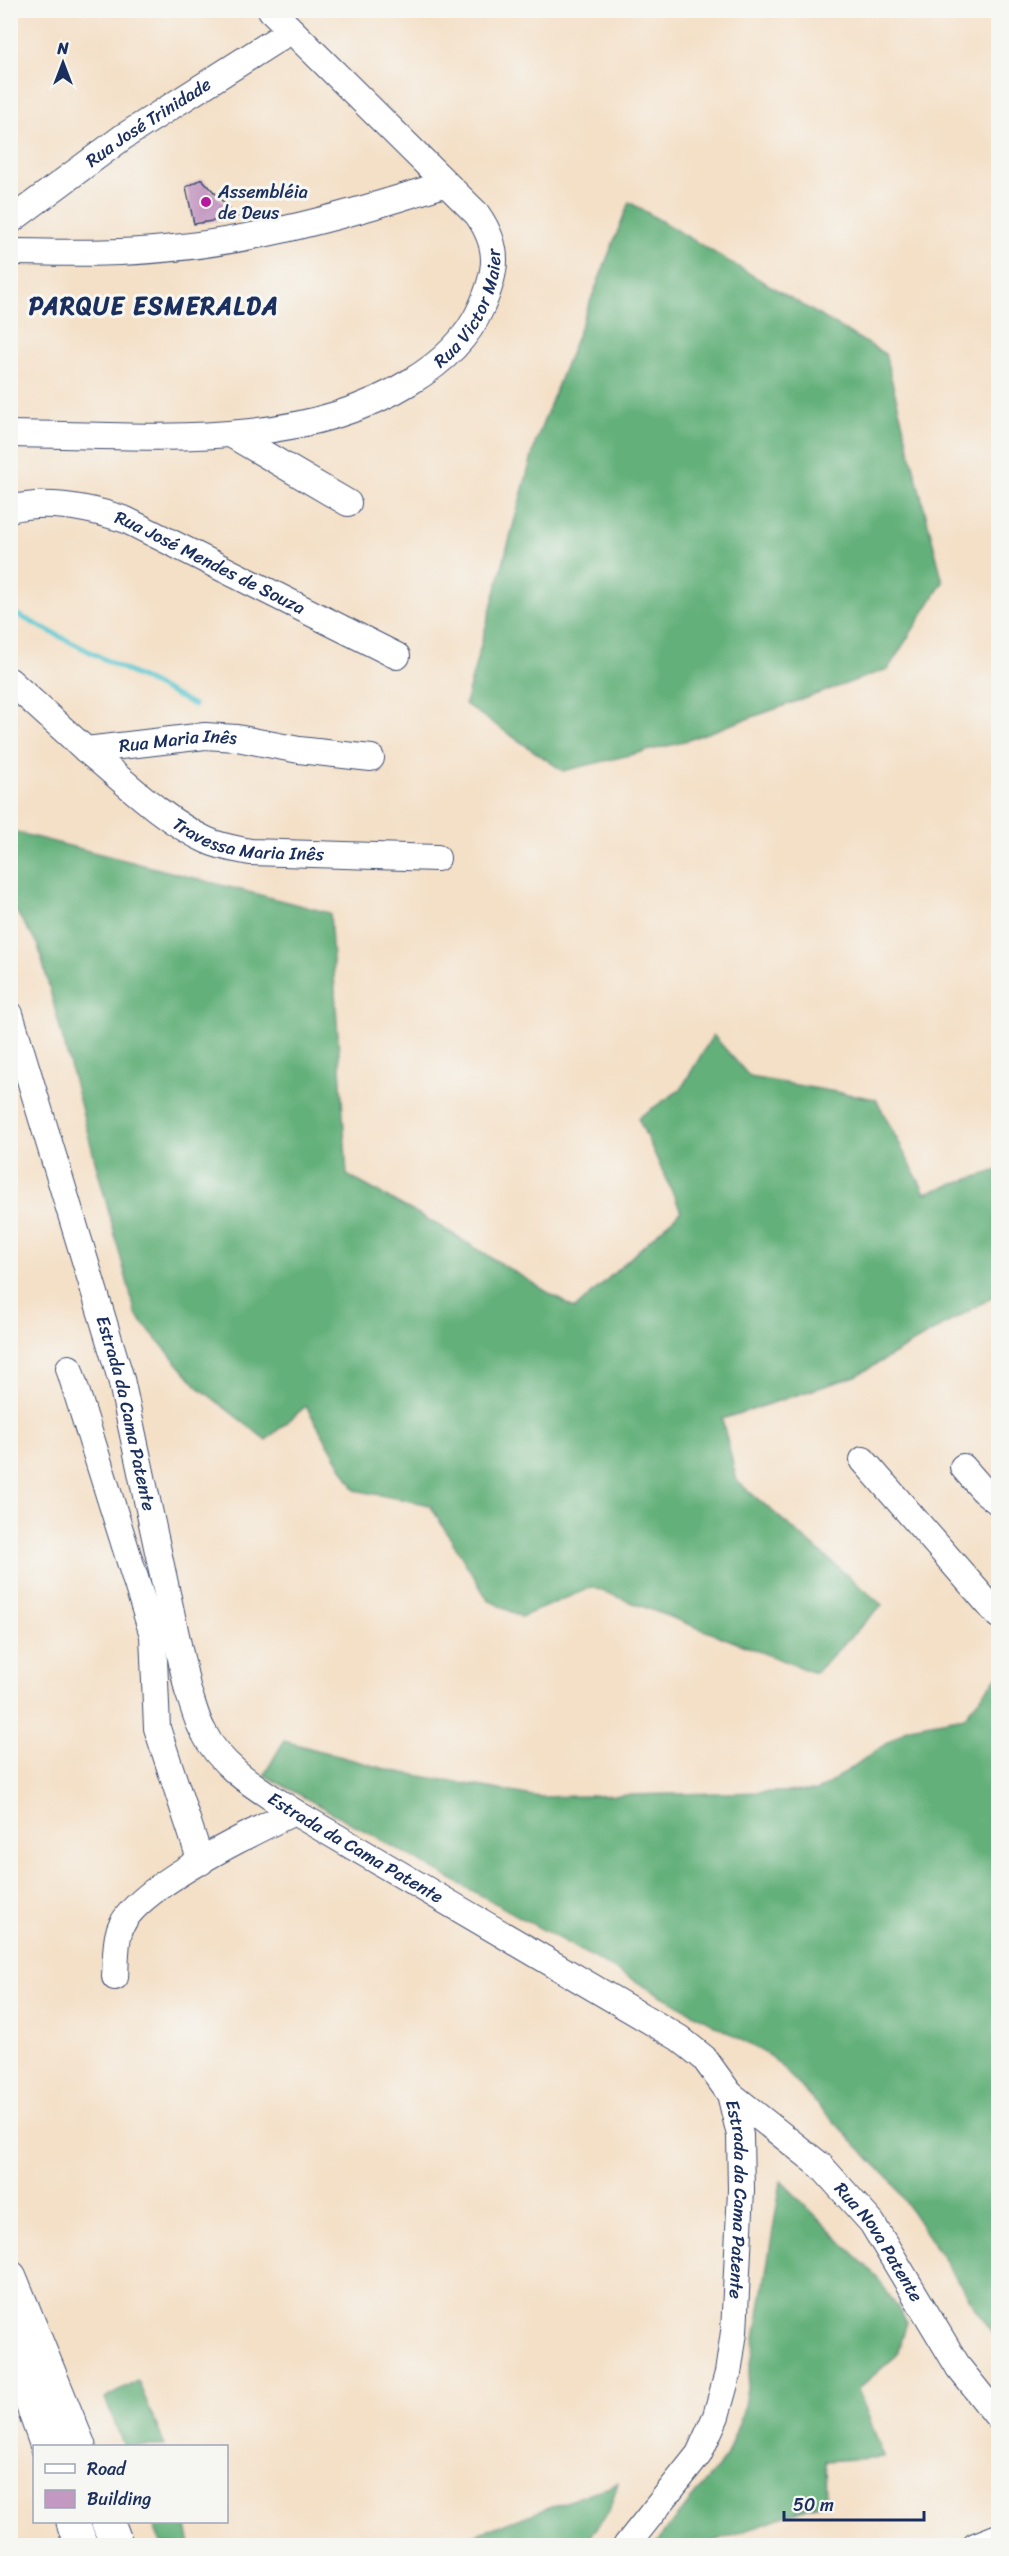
<svg xmlns="http://www.w3.org/2000/svg" width="1009" height="2556" viewBox="0 0 1009 2556" font-family="Sriracha,sans-serif">
	<rect width="100%" height="100%" fill="#f6f6f2"/>
	<filter id="ink" filterUnits="userSpaceOnUse"><feTurbulence type="fractalNoise" baseFrequency=".0167" numOctaves="2"/><feDisplacementMap in="SourceGraphic" scale="12" xChannelSelector="R" yChannelSelector="G"/><feConvolveMatrix kernelMatrix="1 2 1 2 8 2 1 2 1" color-interpolation-filters="sRGB"/></filter>
	<filter id="wash" filterUnits="userSpaceOnUse"><feTurbulence type="fractalNoise" baseFrequency=".008" numOctaves="4" result="noise"/><feDisplacementMap in="SourceGraphic" scale="24" xChannelSelector="R" yChannelSelector="G"/><feGaussianBlur stdDeviation="1.35" result="paint"/><feColorMatrix in="noise" values="0 0 0 0 0 0 0 0 0 0 0 0 0 0 0 0 0 1.4 0 .05"/><feComposite in="paint" operator="in"/></filter>
	<g filter="url(#wash)">
		<rect width="100%" height="100%" fill="#f4e0c7"/>
		<g fill="#64b07a" stroke="#40706c" stroke-width="1.5">
			<polygon points="629,202 885,354 943,582 888,669 676,744 563,771 465,704 536,441"/>
			<polygon points="11,831 330,913 347,1175 441,1227 575,1309 681,1211 638,1118 681,1089 713,1035 750,1077 876,1099 925,1193 998,1170 998,1294 856,1376 722,1419 737,1481 882,1605 815,1673 592,1587 521,1617 488,1600 430,1505 355,1490 306,1406 266,1440 197,1386 136,1315 38,945 11,904"/>
			<polygon points="998,1676 998,2341 892,2182 772,2057 264,1775 284,1741 393,1771 539,1797 818,1791 910,1727 964,1717"/>
			<polygon points="781,2181 877,2277 907,2322 897,2355 858,2389 884,2457 825,2461 826,2501 706,2545 654,2545 726,2457 743,2412"/>
			<polygon points="138,2381 165,2446 124,2446 105,2398"/>
			<polygon points="618,2483 609,2511 583,2545 446,2545"/>
			<polygon points="152,2522 185,2522 190,2545 162,2545"/>
		</g>
		<g fill="none" stroke-linecap="round" stroke-linejoin="round">
			<polyline stroke="#59c6d0" stroke-width="5" points="10,611 194,705"/>
		</g>
		<g id="blocks">
			<polygon fill="#c398c1" points="202,179 237,217 194,224 186,187"/>
		</g>
	</g>
	<g filter="url(#ink)">
		<use href="#blocks" fill-opacity="0" stroke="#3c4a6e" stroke-width="1.5"/>
		<g fill="none" stroke-linecap="round" stroke-linejoin="round">
			<g stroke="#3c4a6e" stroke-width="28">
				<g id="minor">
					<path id="s1" d="M10,221L123,137L290,31"/>
					<path d="M10,252C47,252 83,254 120,252C230,248 340,218 444,184"/>
					<path id="s2" d="M10,434C141,435 295,453 410,382C440,364 467,340 481,308C497,271 501,248 477,214L271,10"/>
					<polyline points="232,435 348,503"/>
					<path id="s3" d="M10,509C48,499 90,508 126,520L397,656"/>
					<path id="s4" d="M10,681L86,750L205,736L237,738L299,750L371,758"/>
					<path id="s5" d="M86,750C123,780 162,819 206,840C220,847 236,849 251,852L437,858"/>
					<path id="s6" d="M10,1014L121,1379L188,1691C193,1704 196,1719 203,1731C221,1768 260,1790 294,1812L679,2038L704,2058L730,2094L740,2135L741,2190L734,2332L728,2373L716,2416L699,2454L626,2546"/>
					<polyline points="69,1368 153,1635 157,1728 201,1862"/>
					<polyline points="863,1460 998,1615"/>
					<polyline points="963,1467 983,1490 998,1502"/>
					<path d="M115,1977C116,1963 115,1946 119,1932C129,1890 255,1831 294,1812"/>
					<path id="s7" d="M730,2094L821,2166L872,2223L959,2368L998,2417"/>
					<polyline points="975,2546 998,2537"/>
				</g>
			</g>
			<g stroke="#3c4a6e" stroke-width="35">
				<g id="highway">
					<polyline points="10,2277 79,2446"/>
					<polyline points="10,2342 47,2446"/>
					<polyline points="73,2522 81,2546"/>
					<polyline points="108,2522 117,2546"/>
				</g>
			</g>
			<use href="#minor" stroke="#fff" stroke-width="26"/>
			<use href="#highway" stroke="#fff" stroke-width="33"/>
		</g>
	</g>
	<circle fill="#b5179e" stroke="#f6f6f2" stroke-width="2" cx="206" cy="202" r="6"/>
	<g text-anchor="middle" stroke-width="6" stroke-linejoin="round" paint-order="stroke">
		<g font-size="18" fill="#1b2f5e" stroke="#f6f6f2">
			<text dy="6" stroke="none"><textPath href="#s1" startOffset="170">Rua José Trinidade</textPath></text>
			<text dy="6" stroke="none"><textPath href="#s2" startOffset="508">Rua Victor Maier</textPath></text>
			<text dy="6" stroke="none"><textPath href="#s3" startOffset="212">Rua José Mendes de Souza</textPath></text>
			<text dy="6" stroke="none"><textPath href="#s4" startOffset="195">Rua Maria Inês</textPath></text>
			<text dy="6" stroke="none"><textPath href="#s5" startOffset="192">Travessa Maria Inês</textPath></text>
			<text dy="6" stroke="none"><textPath href="#s6" startOffset="416">Estrada da Cama Patente</textPath></text>
			<text dy="6" stroke="none"><textPath href="#s6" startOffset="938">Estrada da Cama Patente</textPath></text>
			<text dy="6" stroke="none"><textPath href="#s6" startOffset="1496">Estrada da Cama Patente</textPath></text>
			<text dy="6" stroke="none"><textPath href="#s7" startOffset="212">Rua Nova Patente</textPath></text>
		</g>
		<g font-size="18" fill="#1b2f5e" stroke="#f6f6f2" text-anchor="start">
			<text x="218" y="198">Assembléia<tspan x="218" dy="21">de Deus</tspan></text>
		</g>
		<g font-size="24" font-weight="bold" letter-spacing="1.5" fill="#1b2f5e" stroke="#f6f6f2">
			<text x="154" y="314">PARQUE ESMERALDA</text>
		</g>
	</g>
	<rect width="1009" height="2556" fill="none" stroke="#f6f6f2" stroke-width="36"/>
	<rect x="33" y="2445" width="195" height="78" fill="#f6f6f2" stroke="#9ea6b7" stroke-width="1.5"/>
	<rect x="45" y="2464" width="30" height="9" fill="#ffffff" stroke="#9ea6b7" stroke-width="1.5"/>
	<text x="87" y="2475" font-size="18" fill="#1b2f5e">Road</text>
	<rect x="45" y="2490" width="30" height="18" fill="#c398c1" stroke="#9ea6b7" stroke-width="1.5"/>
	<text x="87" y="2505" font-size="18" fill="#1b2f5e">Building</text>
	<g transform="translate(63 63)" stroke="#f6f6f2" stroke-width="4.5" paint-order="stroke">
	<path d="M0-4.5L10 22L0 15L-10 22Z" fill="#1b2f5e"/>
	<text y="-9" font-size="16" font-weight="bold" text-anchor="middle" fill="#1b2f5e">N</text>
	</g>
	<path d="M784 2511v9h140v-9" fill="none" stroke="#1b2f5e" stroke-width="3"/>
	<text x="793" y="2511" font-size="18" fill="#1b2f5e" stroke="#f6f6f2" stroke-width="4.5" paint-order="stroke">50 m</text>
</svg>
